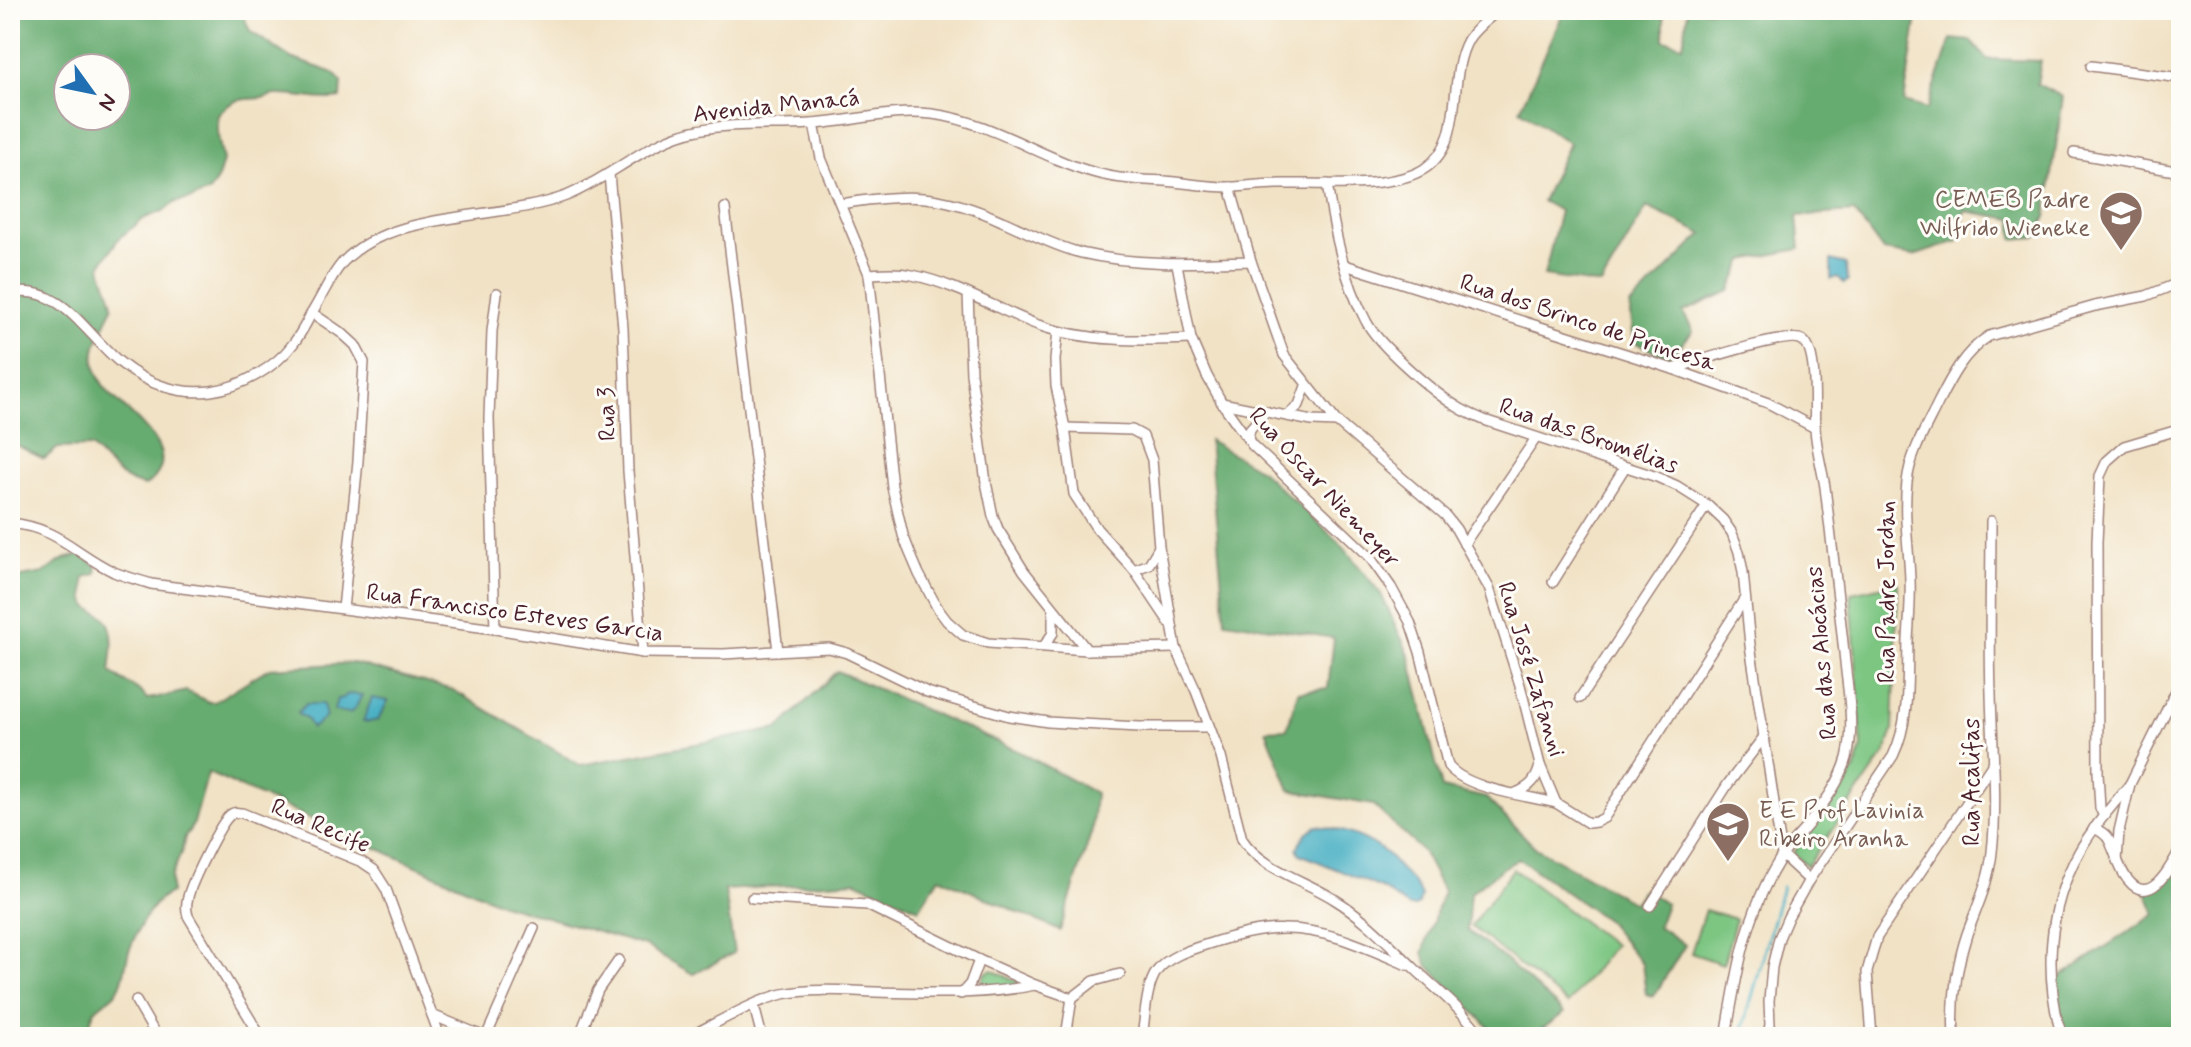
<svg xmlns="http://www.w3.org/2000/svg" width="2191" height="1047" viewBox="0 0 2191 1047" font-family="Mynerve,sans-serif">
	<rect width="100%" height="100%" fill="#fdfcf7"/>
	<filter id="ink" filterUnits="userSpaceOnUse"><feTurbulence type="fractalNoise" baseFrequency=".0125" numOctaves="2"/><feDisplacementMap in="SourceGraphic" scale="16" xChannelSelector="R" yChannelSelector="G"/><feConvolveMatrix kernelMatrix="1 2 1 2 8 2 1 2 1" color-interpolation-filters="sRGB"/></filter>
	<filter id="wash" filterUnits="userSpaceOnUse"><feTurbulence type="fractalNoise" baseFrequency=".006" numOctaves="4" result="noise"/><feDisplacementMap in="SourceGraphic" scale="32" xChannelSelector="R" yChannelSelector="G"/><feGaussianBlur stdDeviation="1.8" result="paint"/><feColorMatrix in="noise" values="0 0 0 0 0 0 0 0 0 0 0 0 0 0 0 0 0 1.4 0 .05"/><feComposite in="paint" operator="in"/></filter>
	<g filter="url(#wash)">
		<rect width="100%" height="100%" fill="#f1e2c5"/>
		<g fill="#7dc682" stroke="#647256" stroke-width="2">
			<polygon points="1898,583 1893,731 1884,755 1807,866 1793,853 1855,770 1862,747 1851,593"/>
			<polygon points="1513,869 1614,945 1568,1004 1471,926"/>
			<polygon points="1705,910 1736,919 1723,964 1691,953"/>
			<polygon points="991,970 1017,981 1019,985 987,986 982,980 985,973"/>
		</g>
		<g fill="#66ab70" stroke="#58654e" stroke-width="2" fill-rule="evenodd">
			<path d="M10,10H246L244,17L250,31L291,58L332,72L342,82L341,98C319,102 299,94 276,95C272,95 268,97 264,98C241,100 235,96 218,115L217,131L223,161L218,178L209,192L191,199L176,202L163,211L145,218L119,238L101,265C102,277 113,295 113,306C113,307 109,316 108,317C102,332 92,347 95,364C96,373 101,384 108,391C129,416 191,454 145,486C118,480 110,465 91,447L58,448L44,459L10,442ZM68,68H116V116H68Z"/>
			<polygon points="1568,10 1664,10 1664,40 1683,45 1688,10 1918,10 1904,102 1927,109 1951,39 1971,41 1987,59 2041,61 2037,84 2063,97 2046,217 2036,237 2013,239 2013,219 1965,211 1958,241 1914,256 1883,251 1854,212 1797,216 1800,249 1744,260 1730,291 1683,312 1693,331 1670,358 1634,342 1630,306 1703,234 1647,207 1601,285 1544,276 1560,211 1542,201 1569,143 1520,110 1562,16"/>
			<polygon points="1209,440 1260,470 1341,544 1381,594 1410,657 1442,788 1486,798 1536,848 1634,903 1644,889 1666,904 1658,926 1685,945 1654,996 1646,994 1642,964 1607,921 1519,859 1503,868 1470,893 1467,930 1501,956 1564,1013 1541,1030 1545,1037 1496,1037 1490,1028 1428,966 1423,953 1443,891 1422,851 1373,805 1290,790 1266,730 1287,729 1298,692 1328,688 1334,638 1225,621"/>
			<path d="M83,554L97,567L96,574L88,576L84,579C85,586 83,600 87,605C92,613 102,611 107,620C116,635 112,655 110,671C121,683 138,685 147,699L166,696L186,691L209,702H214L269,668L354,663L453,690L580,765L778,729L837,671L1020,752L1095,793L1092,830L1060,931L939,877L919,909L856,881L725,890L734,953L693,974L645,946L502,904L208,773L194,823L185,837L182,851L171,877V893C153,898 138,929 131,946C125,959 126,976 119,988C114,997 104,1001 96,1009C89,1016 92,1028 86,1037H10V579L43,573L64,559Z"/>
			<polygon points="2181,848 2181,1037 2063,1037 2051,983 2155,914 2145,889 2168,873"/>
		</g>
		<g fill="#44aec2" stroke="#476676" stroke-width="2">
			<polygon points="1831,260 1846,264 1848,281 1844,283 1838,277 1831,279"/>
			<polygon points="348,694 362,695 356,707 350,713 334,711 337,699 343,698"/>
			<polygon points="372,698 388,701 378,720 369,722 363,721"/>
			<polygon points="306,704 323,704 326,717 312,728 305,717 299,715 298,712"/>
			<path d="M1316,826C1340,828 1368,838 1386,853C1391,857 1394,863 1398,867C1407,877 1416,883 1421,896L1419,904L1415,907H1409L1381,888L1300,854L1297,848L1306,833Z"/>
		</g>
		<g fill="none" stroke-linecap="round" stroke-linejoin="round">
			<polyline stroke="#44aec2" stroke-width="3" points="1741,1037 1782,887"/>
		</g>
	</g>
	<g filter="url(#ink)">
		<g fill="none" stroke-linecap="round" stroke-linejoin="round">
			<g stroke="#9e8078" stroke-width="12">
				<g id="street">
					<polyline points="2091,66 2181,78"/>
					<polyline points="814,124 821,158 869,274 892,487 903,535 910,553 919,574 938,609 947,621 963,635 988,643 1087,650 1176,648"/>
					<polyline points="2074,153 2181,172"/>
					<polyline points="609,174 623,328 628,471 643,653"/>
					<path d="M1327,184C1334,230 1344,280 1366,321C1378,345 1433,392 1456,406C1465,412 1475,416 1484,420L1657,477L1677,486L1707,505L1723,520L1732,533L1739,552L1743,572L1750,645L1782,855L1809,880"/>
					<polyline points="1230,187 1251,261 1284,355 1337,422 1445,515 1456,529 1489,588 1520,685 1540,765 1556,803 1588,823 1596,822 1604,818 1745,598"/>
					<path d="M841,204C906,193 941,193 1002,221C1028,232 1053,246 1081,253C1136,266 1194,263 1251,261"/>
					<polyline points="725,208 778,651"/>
					<path d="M1177,264L1191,339L1207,376L1222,403L1252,445L1369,556L1391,587L1410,622L1420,652L1448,766C1468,790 1525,795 1556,803"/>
					<polyline points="1345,265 1673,369 1768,403 1815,428"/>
					<path d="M869,274C884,273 898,272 912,275C957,284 996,309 1038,325C1086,342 1141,341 1191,339"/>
					<path d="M10,294C62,282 87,337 122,364C147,384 179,395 211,391C241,387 275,368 293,344C300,335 306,324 311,314C322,297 329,278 343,262C393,209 500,221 566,196C611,178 649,139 698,130C734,122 774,127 811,124C852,122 891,109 932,114C996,122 1045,162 1104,175C1124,180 1145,180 1165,181C1188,183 1212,188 1235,187C1249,186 1264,184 1278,184C1317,183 1391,190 1424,169C1467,141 1446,79 1468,40C1475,28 1488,19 1499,10"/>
					<polyline points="968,294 971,374 986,482 993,516 998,529 1024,571 1087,650"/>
					<polyline points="312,313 343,334 355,345 364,362 358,461 343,609"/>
					<polyline points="1058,331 1055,360 1056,386 1065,428 1074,494 1097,529 1134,570 1169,622"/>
					<path d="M1673,369C1693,363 1788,331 1802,340C1819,350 1813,410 1815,428C1816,448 1822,468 1825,487C1832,546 1839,604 1845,662C1848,693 1855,727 1847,758C1840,783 1822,806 1807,826C1798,837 1787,847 1780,859C1746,913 1736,975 1726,1037"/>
					<polyline points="1222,403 1312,421 1337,422"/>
					<polyline points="1287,416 1299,405 1306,386"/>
					<path d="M1065,428L1132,430L1143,436L1152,460L1159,547L1176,648L1196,691L1221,757L1242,839C1260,868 1306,881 1334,899C1364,917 1388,943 1413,967C1437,990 1463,1010 1482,1037"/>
					<polyline points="1248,439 1250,429 1266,411"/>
					<path d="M10,523C59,528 74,553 114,572C126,577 139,580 151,584L495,629L643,653L723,654L829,648L847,653L927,692L1009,716L1048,722L1081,724L1140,727H1209"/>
					<polyline points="1464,544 1536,438"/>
					<polyline points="1134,570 1149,564 1159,547"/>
					<polyline points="1553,582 1625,467"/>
					<polyline points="495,629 489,418 492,331 497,293"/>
					<polyline points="1044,646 1053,633 1053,610"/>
					<polyline points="1580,698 1707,505"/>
					<path d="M1516,793C1530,787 1537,780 1540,765"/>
					<polyline points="2104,816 2100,808 2098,772 2097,542 2100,476 2107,461 2124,446 2181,429"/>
					<path d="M2094,828C2100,831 2106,834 2109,840C2116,853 2118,868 2128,880C2151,909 2172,864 2181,848"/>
					<polyline points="2117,861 2119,831 2130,784 2181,681"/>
					<polyline points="752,898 867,905 979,960 1035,985 1072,998"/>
					<polyline points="1650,906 1728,784 1763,738"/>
					<polyline points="961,994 970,984 979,960"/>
					<polyline points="136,1001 157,1037"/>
					<polyline points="754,1006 762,1037"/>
					<polyline points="432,1015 485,1037"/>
					<path d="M261,1037L188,916C186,910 186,904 188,897C191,883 220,823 230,815C235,811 236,813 242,813L362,862L374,870L386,889L440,1037"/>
					<polyline points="486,1037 534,928"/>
					<polyline points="579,1037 598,990 619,960"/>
					<path d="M688,1037C715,1024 756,1000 783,994C813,988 845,991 875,992C929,993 982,996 1035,985"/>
					<polyline points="1066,1037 1072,998 1094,981 1120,974"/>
					<path d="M1142,1037C1145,1019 1146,985 1157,971C1167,957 1189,950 1205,945C1229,937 1257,929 1283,929C1326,928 1369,949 1407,965"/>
					<path d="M1767,1037L1770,1025L1769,1001L1772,967L1779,938L1788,917L1809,880L1893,756C1910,721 1907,679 1908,641C1909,621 1911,600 1910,580C1909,548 1903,515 1907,482C1910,454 1926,428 1938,403C1951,377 1964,352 1989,336L2095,306L2146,296L2181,282"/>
					<polyline points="1872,1037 1867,972 1877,937 1994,762"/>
					<path d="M1954,1037C1952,1003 1956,967 1967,934C1977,907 1989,882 1992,852C1998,799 1992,746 1991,693C1989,636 1991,578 1991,521"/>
					<path d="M2062,1037C2044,975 2047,910 2079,852C2093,827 2112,806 2130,784"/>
				</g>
			</g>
			<use href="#street" stroke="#fff" stroke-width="9"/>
		</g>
	</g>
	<defs>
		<g id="school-pin" transform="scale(2.3)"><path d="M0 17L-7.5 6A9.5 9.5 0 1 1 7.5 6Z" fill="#8d6e63" stroke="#fdfcf7"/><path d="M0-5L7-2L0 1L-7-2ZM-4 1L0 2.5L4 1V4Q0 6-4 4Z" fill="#fff"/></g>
	</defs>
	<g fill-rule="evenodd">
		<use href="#school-pin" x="2121" y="213"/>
		<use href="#school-pin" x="1728" y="824"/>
	</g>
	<g text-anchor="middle" stroke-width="6" stroke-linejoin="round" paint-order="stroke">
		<g font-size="24" fill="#4a1f2b" stroke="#fdfcf7">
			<text transform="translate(776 105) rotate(-6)" y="8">Avenida Manacá</text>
			<text transform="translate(1588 322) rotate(18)" y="8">Rua dos Brinco de Princesa</text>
			<text transform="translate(606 414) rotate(-92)" y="8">Rua 3</text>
			<text transform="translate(1589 435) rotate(19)" y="8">Rua das Bromélias</text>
			<text transform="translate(1325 487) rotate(47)" y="8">Rua Oscar Niemeyer</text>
			<text transform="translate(1886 592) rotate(-90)" y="8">Rua Padre Jordan</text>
			<text transform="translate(515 612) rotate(8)" y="8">Rua Francisco Esteves Garcia</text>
			<text transform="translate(1821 653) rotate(-95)" y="8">Rua das Alocácias</text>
			<text transform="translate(1532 669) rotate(73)" y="8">Rua José Zafanni</text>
			<text transform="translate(1971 782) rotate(-90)" y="8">Rua Acalifas</text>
			<text transform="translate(321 825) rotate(23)" y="8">Rua Recife</text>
		</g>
		<g font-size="24" fill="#785e54" stroke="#fdfcf7" text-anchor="end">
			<text x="2090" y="207">CEMEB Padre<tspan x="2090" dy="28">Wilfrido Wieneke</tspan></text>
			<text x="1759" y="818" text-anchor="start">E E Prof Lavinia<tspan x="1759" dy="28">Ribeiro Aranha</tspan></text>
		</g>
	</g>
	<rect width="2191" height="1047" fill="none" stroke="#fdfcf7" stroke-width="40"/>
	<g transform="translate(92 92) rotate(123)"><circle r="38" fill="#fdfcf7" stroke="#b5a4a5" stroke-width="2"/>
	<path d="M0-6L14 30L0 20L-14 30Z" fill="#1f6fb2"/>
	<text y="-12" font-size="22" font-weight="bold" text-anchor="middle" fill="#4a1f2b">N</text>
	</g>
</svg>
